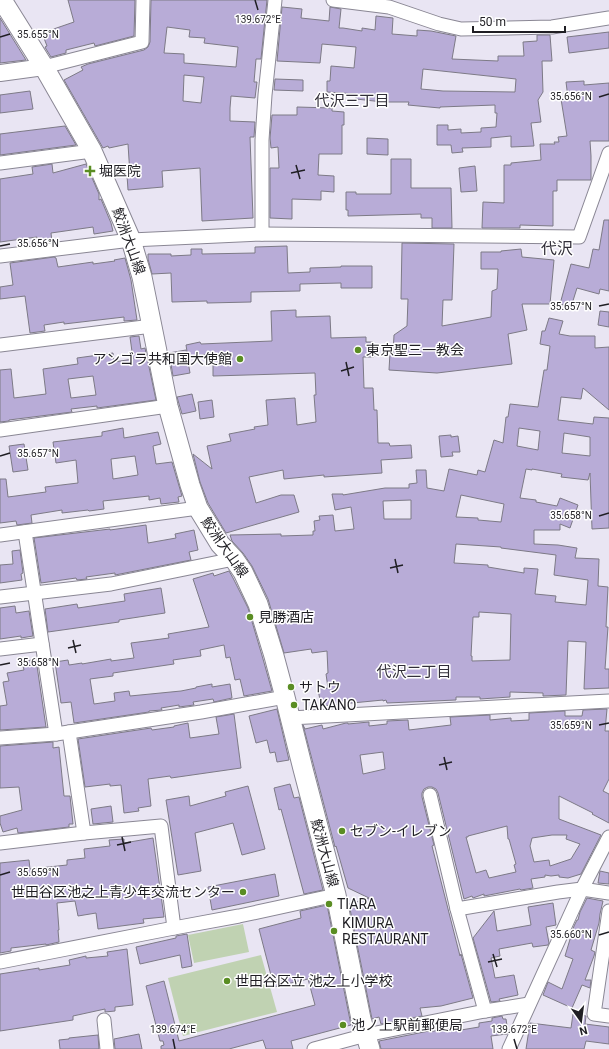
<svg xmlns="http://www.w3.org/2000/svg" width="609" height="1049" viewBox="0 0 609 1049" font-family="Roboto,'Noto Sans JP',sans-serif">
	<rect width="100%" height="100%" fill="#e9e5f3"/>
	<g fill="#c0d2b2">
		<polygon points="243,924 249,952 194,963 188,935"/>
		<polygon points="261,955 277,1012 183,1036 168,978"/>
	</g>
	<g fill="#b8acd7" stroke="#7d7a86" fill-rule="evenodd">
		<polygon points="68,0 135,0 134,36 95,46 94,43 66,50 66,53 51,57 46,49 45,47 47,46 42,33 74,22"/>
		<path d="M151,0H267L261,59H256L254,82H257L255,98L231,96L230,108V121L255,122L254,137H250L253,218L202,221L200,168L162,171L163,187L128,190L127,175H130L128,144L109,148L108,146L103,148L64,80L83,70L81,67L88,64L144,50L148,47L150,42ZM167,27L190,30L189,37L205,38L204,43L238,47L236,67L184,63V54L164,53ZM184,75L204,77L201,103L183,101Z"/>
		<path d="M282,7L302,9L301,18L329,21L330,7L341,9L339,28H343L362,31V28L375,30L376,16L393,18L392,34L417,36V30L431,31L456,36L452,59L498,61V56H524L523,42L537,41V35H550L552,61H542L543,92L538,100L541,122L531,123L534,146L511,147V136L491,138V147L462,148L463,152L452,153L451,145H437V125H448V130L461,129V133L481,132V128L496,127L497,113H495V105L440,107V108L408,105L409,102H383L356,99V94L327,92V81H330L331,66L354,68L356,47L322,44L320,63L277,61ZM423,69L516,79L515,92L443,91L421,89Z"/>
		<polygon points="0,18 26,60 0,63"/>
		<polygon points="609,32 609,48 569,53 567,37"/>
		<polygon points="275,79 303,80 303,91 274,90"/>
		<polygon points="584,81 584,85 609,83 609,141 590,141 591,156 591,180 557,180 557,191 553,191 553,226 520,225 520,228 482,228 483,202 504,203 504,165 511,165 511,163 541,160 540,144 555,144 554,142 559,142 558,137 567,136 561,99 568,98 566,82"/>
		<polygon points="30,91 33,109 0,113 0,95"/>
		<polygon points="297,107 332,108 332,111 344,112 344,125 342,125 342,154 319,154 318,175 334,176 334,192 321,191 321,200 292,199 292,219 270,218 270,168 279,168 278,147 271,148 270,138 272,115 297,115"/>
		<polygon points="65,126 76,145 0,155 0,134"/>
		<polygon points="367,138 388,139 388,155 367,154"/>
		<polygon points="391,159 411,159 411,188 451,188 452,228 432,228 432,218 421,218 421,214 348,216 348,210 346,210 346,192 356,192 356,194 391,194"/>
		<polygon points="52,164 53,173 86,164 99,194 99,200 101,199 111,223 113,231 94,234 93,227 51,233 52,242 38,243 37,237 0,242 0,179 33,174 32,167"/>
		<polygon points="475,166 477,191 461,192 459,168"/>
		<polygon points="604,220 609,220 609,291 600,289 599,294 577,288 571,307 560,304 571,264 589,268 593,249 599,250"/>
		<polygon points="402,243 454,244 452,300 443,300 442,326 491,317 492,291 497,289 498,269 481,269 481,252 501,252 501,251 521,249 522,257 554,260 550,304 522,304 527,330 508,334 512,364 437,373 389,370 390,353 393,354 394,335 407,326 408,299 401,299"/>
		<polygon points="287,246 288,273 310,272 310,268 341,267 341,266 372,266 372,288 341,288 341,283 300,284 300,291 251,292 251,302 207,303 207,301 172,302 171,273 152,274 148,259 148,254 171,254 171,256 191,255 191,249 202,249 202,254 255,253 255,247"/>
		<polygon points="54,257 56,258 58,267 93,262 93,264 115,261 114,260 125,258 131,280 137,320 124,321 124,317 64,324 64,322 44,325 45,331 30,333 25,296 0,299 0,287 13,285 10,263"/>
		<polygon points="296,310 296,317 330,316 331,338 366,337 366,342 373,342 374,357 363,357 364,388 373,388 374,410 377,410 378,443 389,443 390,446 411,445 412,458 381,460 382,473 324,477 324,475 284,479 283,470 249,477 256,503 281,495 294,495 299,512 226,533 208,503 200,482 193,454 212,469 207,446 231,441 229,434 255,429 254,427 268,425 266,400 295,398 297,425 316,422 314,395 316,395 315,373 213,376 213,353 188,358 186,345 200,342 201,344 272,341 271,311"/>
		<polygon points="600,311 609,312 609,327 598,325"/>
		<path d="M549,318L563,321L559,334L570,336H595V348L609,347V410L583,388L581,399L561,397L558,420L593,424L594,417L609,418V528L592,529L590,473L588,480L561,477L562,474L532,469V470L526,469L520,498L536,500V502L557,506L560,498L578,505L570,528L560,524V530H534V544L558,545L577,548L575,558L599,559L598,586L608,587L606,627H608L605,669H609V688L584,689L586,642L568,641L566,695L543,696V693L510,692V697L480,699V697H456V700L387,703L386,700L383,701V700L321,706L318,689L328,688L326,674L328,673L327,651L312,653L311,649L284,653L268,599L252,566L243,553L232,541L230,535L281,534V536L313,535V531H315L314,521L320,520L319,516L333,515L335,531L354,529L351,507L335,510L332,494H343V495L385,488H409V484L417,483L416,470H426L427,488L444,491L449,469L477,475L478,470L485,472L494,440L503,443L506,417H508L510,404L538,407L544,370H547L550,346L540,344L542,331H545ZM519,428L540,431L538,450L517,446ZM564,433L590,437V456L562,453ZM461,495L504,504L501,522L478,520V518L456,517ZM411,500V519H384L383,501ZM456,544L501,547V548L556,555L554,575L588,580L586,605L555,602L556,596L535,594L538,569L524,568V573L488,567V565L454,563ZM479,612L511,614L510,660L472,661V656H471L473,617H479Z"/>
		<path d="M139,336L141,349L145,348L156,400L97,408V406L71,409L72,412L9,420V421L0,422V370L11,369L14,398L46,394L43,369L78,364L77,358L113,353L114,362L133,359L130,337ZM93,376L96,395L71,398L68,379Z"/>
		<polygon points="186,350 190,373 173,376 169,353"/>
		<polygon points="192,394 196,411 182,414 177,397"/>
		<polygon points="212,400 214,417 200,419 198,402"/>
		<path d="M123,428L124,438L158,432L161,444L153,446L156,464L172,462L182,496L178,497L179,502L161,504L160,498L149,500V496L103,501L104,509L89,511L88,510L62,513V510L31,515L32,523L17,525L16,521L0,523V479H6L8,497L46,492L45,487L78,483L76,460L56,463L53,442L102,436V432ZM135,456L138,475L113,479L111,459Z"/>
		<polygon points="451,435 451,437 458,436 460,452 452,452 453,456 441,457 439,436"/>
		<polygon points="24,444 28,470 13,472 9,446"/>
		<polygon points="146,525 148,543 176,538 175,534 194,530 198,550 189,552 191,560 115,575 115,573 86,577 87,579 77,580 76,578 41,583 34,538 110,529 110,530"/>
		<polygon points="20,550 23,573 21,574 22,580 0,583 0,565 13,564 12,551"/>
		<polygon points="229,571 233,578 248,608 263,659 272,691 244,696 240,679 235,680 230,657 226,658 224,645 200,650 201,656 173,660 174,664 113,673 113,676 90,679 94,704 115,701 114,693 129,691 130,696 181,691 196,688 196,687 212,684 212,687 230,684 232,698 214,702 213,699 193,702 194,705 179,707 179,705 161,708 162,710 149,711 149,712 74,723 71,702 61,703 55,662 68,660 69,665 82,663 82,664 111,659 111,661 134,658 131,643 169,638 168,634 209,627 193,579 213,573 214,576"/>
		<polygon points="161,588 165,613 119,620 119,622 48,632 45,609 77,604 78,608 125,601 124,594"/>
		<polygon points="15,606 16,613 29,611 33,636 21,638 21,636 0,639 0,608"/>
		<polygon points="36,659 46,727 0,730 0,706 7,705 3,682 9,681 7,673 24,670 22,662"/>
		<polygon points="277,709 289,760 277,762 275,752 270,753 267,740 256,743 249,716"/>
		<path d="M607,709L605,731H609V779L603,791L609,794V823L592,814L593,813L559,796V819L601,835L581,874L568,878L559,877V875L551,876L545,875V877L531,879L533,888L521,890L520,889L484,896V894L473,898L472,896L464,899L438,793L436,789L432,787H428L424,789L422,793V797L434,845L432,846L460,956L461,954L473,998L441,1006L420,1008L422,1016L381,1024L379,1017L372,1019L349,904L369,898L348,888L336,846L335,847L303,725L305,729L322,725L323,729L346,723H348V724L369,722V726L387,724V721L408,720L409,730L451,725L450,717L490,715V720L511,718V721L529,720V713L565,711V716H582L583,710ZM383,752L385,769L363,774L360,755ZM507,826L508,839H509L516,864L514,865L516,872L489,878L486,870L476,873L466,837H468V836ZM552,835H567L566,839L580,844L571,859L550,866L549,860L534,862L530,846L532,838Z"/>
		<polygon points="234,714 241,768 171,778 170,776 148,779 151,806 138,808 139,811 124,813 121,785 110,786 110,784 85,787 78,739 151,728 152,730 174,727 174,726 188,723 190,738 219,734 216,717"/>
		<polygon points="53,742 53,748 59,747 64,796 70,796 73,824 69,824 69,827 18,833 17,828 3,832 0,823 0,816 22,810 19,787 0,788 0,746"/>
		<polygon points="290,784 294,798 299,797 323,890 304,894 281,809 279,810 274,788"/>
		<polygon points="248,786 265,849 242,855 233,823 195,833 201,871 178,875 166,800 189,796 190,806 226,796 225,792"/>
		<polygon points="111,806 113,822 93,824 91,809"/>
		<polygon points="153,838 164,917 143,919 144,923 98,929 96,913 78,916 75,901 57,903 59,930 58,930 59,942 46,945 46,944 11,948 11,951 0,953 0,863 29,860 30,869 67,865 67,860 85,858 84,849 110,846 109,840 124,839 124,843"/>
		<polygon points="600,871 609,873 609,884 598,883"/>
		<polygon points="275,874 279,896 212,910 208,887"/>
		<polygon points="587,898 603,901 600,914 599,923 591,950 595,952 594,956 585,980 591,980 590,988 582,985 572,1008 543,995 548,982 562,989 573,959 565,956 574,926 577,920 578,920 580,912"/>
		<polygon points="553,903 556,925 546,927 549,943 548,945 533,947 532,943 499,949 500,956 491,958 495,978 514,975 518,995 499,999 500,1001 491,1002 473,938 494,911 497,931 531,925 528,907"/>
		<polygon points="327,905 351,1025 291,1041 293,1049 266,1049 263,1040 229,1049 161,1049 161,1046 164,1045 163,1041 160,1041 146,986 164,981 179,1041 315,1005 308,979 274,987 259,929 301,918 300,911"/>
		<polygon points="187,934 192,966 182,968 180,955 140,964 136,947 176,938 176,936"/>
		<polygon points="127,949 133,1005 115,1007 115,1011 105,1012 105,1009 73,1016 73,1020 0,1031 0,974 39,968 39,970 70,965 69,960 86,956 86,958 108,956 107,952"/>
		<polygon points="573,1014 586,1016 585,1024 609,1027 609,1044 586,1041 584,1049 526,1049 530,1023 571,1028"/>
		<polygon points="502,1016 503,1019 506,1019 508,1032 507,1034 491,1036 493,1049 381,1049 379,1041 429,1031 429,1032 460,1026 461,1030 479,1027 479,1023 492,1021 492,1018"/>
		<polygon points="139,1034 142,1049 115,1049 114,1039"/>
		<polygon points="98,1035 99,1049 60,1049 59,1040 69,1039 69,1038"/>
	</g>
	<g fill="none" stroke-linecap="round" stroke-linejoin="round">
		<g stroke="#8a8794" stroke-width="15">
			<g id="minor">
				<polyline points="333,0 389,7 439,24 461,29 552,27 609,18"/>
				<polyline points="44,67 142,42 143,0"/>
				<polyline points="0,163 92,151"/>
				<polyline points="262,234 262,140 265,95 275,0"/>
				<polyline points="0,256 131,240 262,234 579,237 609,153"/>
				<polyline points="0,345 152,326"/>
				<polyline points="0,430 168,406"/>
				<polyline points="25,532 56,734"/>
				<polyline points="0,535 198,508"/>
				<polyline points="0,597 111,584 234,559"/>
				<polyline points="0,649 42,644"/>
				<polyline points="290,718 609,701"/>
				<polyline points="69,732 84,833"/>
				<polyline points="0,738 56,734 201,712 285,697"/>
				<polyline points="430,795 457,909 485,1011"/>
				<polyline points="0,843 84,833 161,826 174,928"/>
				<polyline points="457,909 558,892 582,889 609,893"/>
				<polyline points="609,911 594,1014 609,1016"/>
				<polyline points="0,962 174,928 239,916 336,895"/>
				<polyline points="104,1020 107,1049"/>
				<polyline points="314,1049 366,1035 485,1011 529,1004"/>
				<polyline points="509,1049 582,889 609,837"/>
			</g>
		</g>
		<g stroke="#8a8794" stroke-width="18">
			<polyline id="tertiary" points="0,73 44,67"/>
		</g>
		<g stroke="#8a8794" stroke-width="21">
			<polyline id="secondary" points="2,0 44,67 92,151 131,240 142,277 168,406 190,485 198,508 220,544 234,559 243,572 258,604 274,656 285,697 303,769 336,895 361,1019 370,1049"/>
		</g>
		<use href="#minor" stroke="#fff" stroke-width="13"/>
		<use href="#tertiary" stroke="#fff" stroke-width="16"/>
		<use href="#secondary" stroke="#fff" stroke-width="19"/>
	</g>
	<path fill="none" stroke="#1f1e23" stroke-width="1.5" d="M255,0L258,10M0,37L10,34M599,97L609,94M296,165L300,179M291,173L305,170M0,246L10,244M599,306L609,304M346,362L349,376M341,371L354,367M0,456L10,453M599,516L609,513M395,559L398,573M390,568L403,565M73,640L76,653M68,648L81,645M0,665L10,663M599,725L609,723M444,757L447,770M439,765L452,762M122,837L125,851M117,845L131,842M0,875L10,872M599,935L609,932M493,954L497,967M488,962L502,959M173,1039L175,1049M514,1039L517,1049"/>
	<g fill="#5a8d23" stroke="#fff" stroke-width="1.5">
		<path d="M88 165h4v4h4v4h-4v4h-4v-4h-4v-4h4z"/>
		<circle cx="358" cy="350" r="4"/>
		<circle cx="240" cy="359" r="4"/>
		<circle cx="250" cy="617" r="4"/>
		<circle cx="291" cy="687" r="4"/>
		<circle cx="294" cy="705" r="4"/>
		<circle cx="342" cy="831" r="4"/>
		<circle cx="243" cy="892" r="4"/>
		<circle cx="329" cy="904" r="4"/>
		<circle cx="334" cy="931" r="4"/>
		<circle cx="227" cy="981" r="4"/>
		<circle cx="343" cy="1025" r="4"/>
	</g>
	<g text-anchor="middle" stroke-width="3" stroke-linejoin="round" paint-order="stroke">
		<g font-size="14" fill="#1f1e23" stroke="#fff" text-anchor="start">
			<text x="99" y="176">堀医院</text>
			<text x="366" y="355">東京聖三一教会</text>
			<text x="232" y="364" text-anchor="end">アンゴラ共和国大使館</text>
			<text x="258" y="622">見勝酒店</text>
			<text x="299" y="692">サトウ</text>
			<text x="302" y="710">TAKANO</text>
			<text x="350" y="836">セブン-イレブン</text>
			<text x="235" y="897" text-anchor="end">世田谷区池之上青少年交流センター</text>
			<text x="337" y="909">TIARA</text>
			<text x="342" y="928">KIMURA<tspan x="342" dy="16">RESTAURANT</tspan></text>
			<text x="235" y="986">世田谷区立 池之上小学校</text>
			<text x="351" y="1030">池ノ上駅前郵便局</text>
		</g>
		<g font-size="14" fill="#1f1e23" stroke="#fff">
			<text transform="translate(129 241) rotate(70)" y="5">鮫洲大山線</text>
			<text transform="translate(225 547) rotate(55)" y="5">鮫洲大山線</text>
			<text transform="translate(325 853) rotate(75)" y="5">鮫洲大山線</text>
		</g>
		<g font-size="15" fill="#312e38" stroke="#fff">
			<text x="352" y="106">代沢三丁目</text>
			<text x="414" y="677">代沢二丁目</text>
		</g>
		<g font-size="16" fill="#312e38" stroke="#fff">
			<text x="557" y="254">代沢</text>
		</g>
	</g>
	<g font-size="10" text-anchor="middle" fill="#1f1e23" stroke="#fff" stroke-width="3" stroke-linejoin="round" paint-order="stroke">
		<text x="258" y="23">139.672°E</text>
		<text x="38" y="38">35.655°N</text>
		<text x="571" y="100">35.656°N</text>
		<text x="38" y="247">35.656°N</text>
		<text x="571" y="310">35.657°N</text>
		<text x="38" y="457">35.657°N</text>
		<text x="571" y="519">35.658°N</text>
		<text x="38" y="666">35.658°N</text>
		<text x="571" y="729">35.659°N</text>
		<text x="38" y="876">35.659°N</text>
		<text x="571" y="938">35.660°N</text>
		<text x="173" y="1033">139.674°E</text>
		<text x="514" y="1033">139.672°E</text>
	</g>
	<g transform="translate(581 1021) rotate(166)" stroke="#ffffff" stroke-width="3" paint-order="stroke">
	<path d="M0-3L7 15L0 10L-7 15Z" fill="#1f1e23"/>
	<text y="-6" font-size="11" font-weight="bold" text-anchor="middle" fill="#1f1e23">N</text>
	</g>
	<path d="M473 26v6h92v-6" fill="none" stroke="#1f1e23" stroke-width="2"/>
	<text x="479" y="26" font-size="12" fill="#1f1e23" stroke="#ffffff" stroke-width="3" paint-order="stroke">50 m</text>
</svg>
